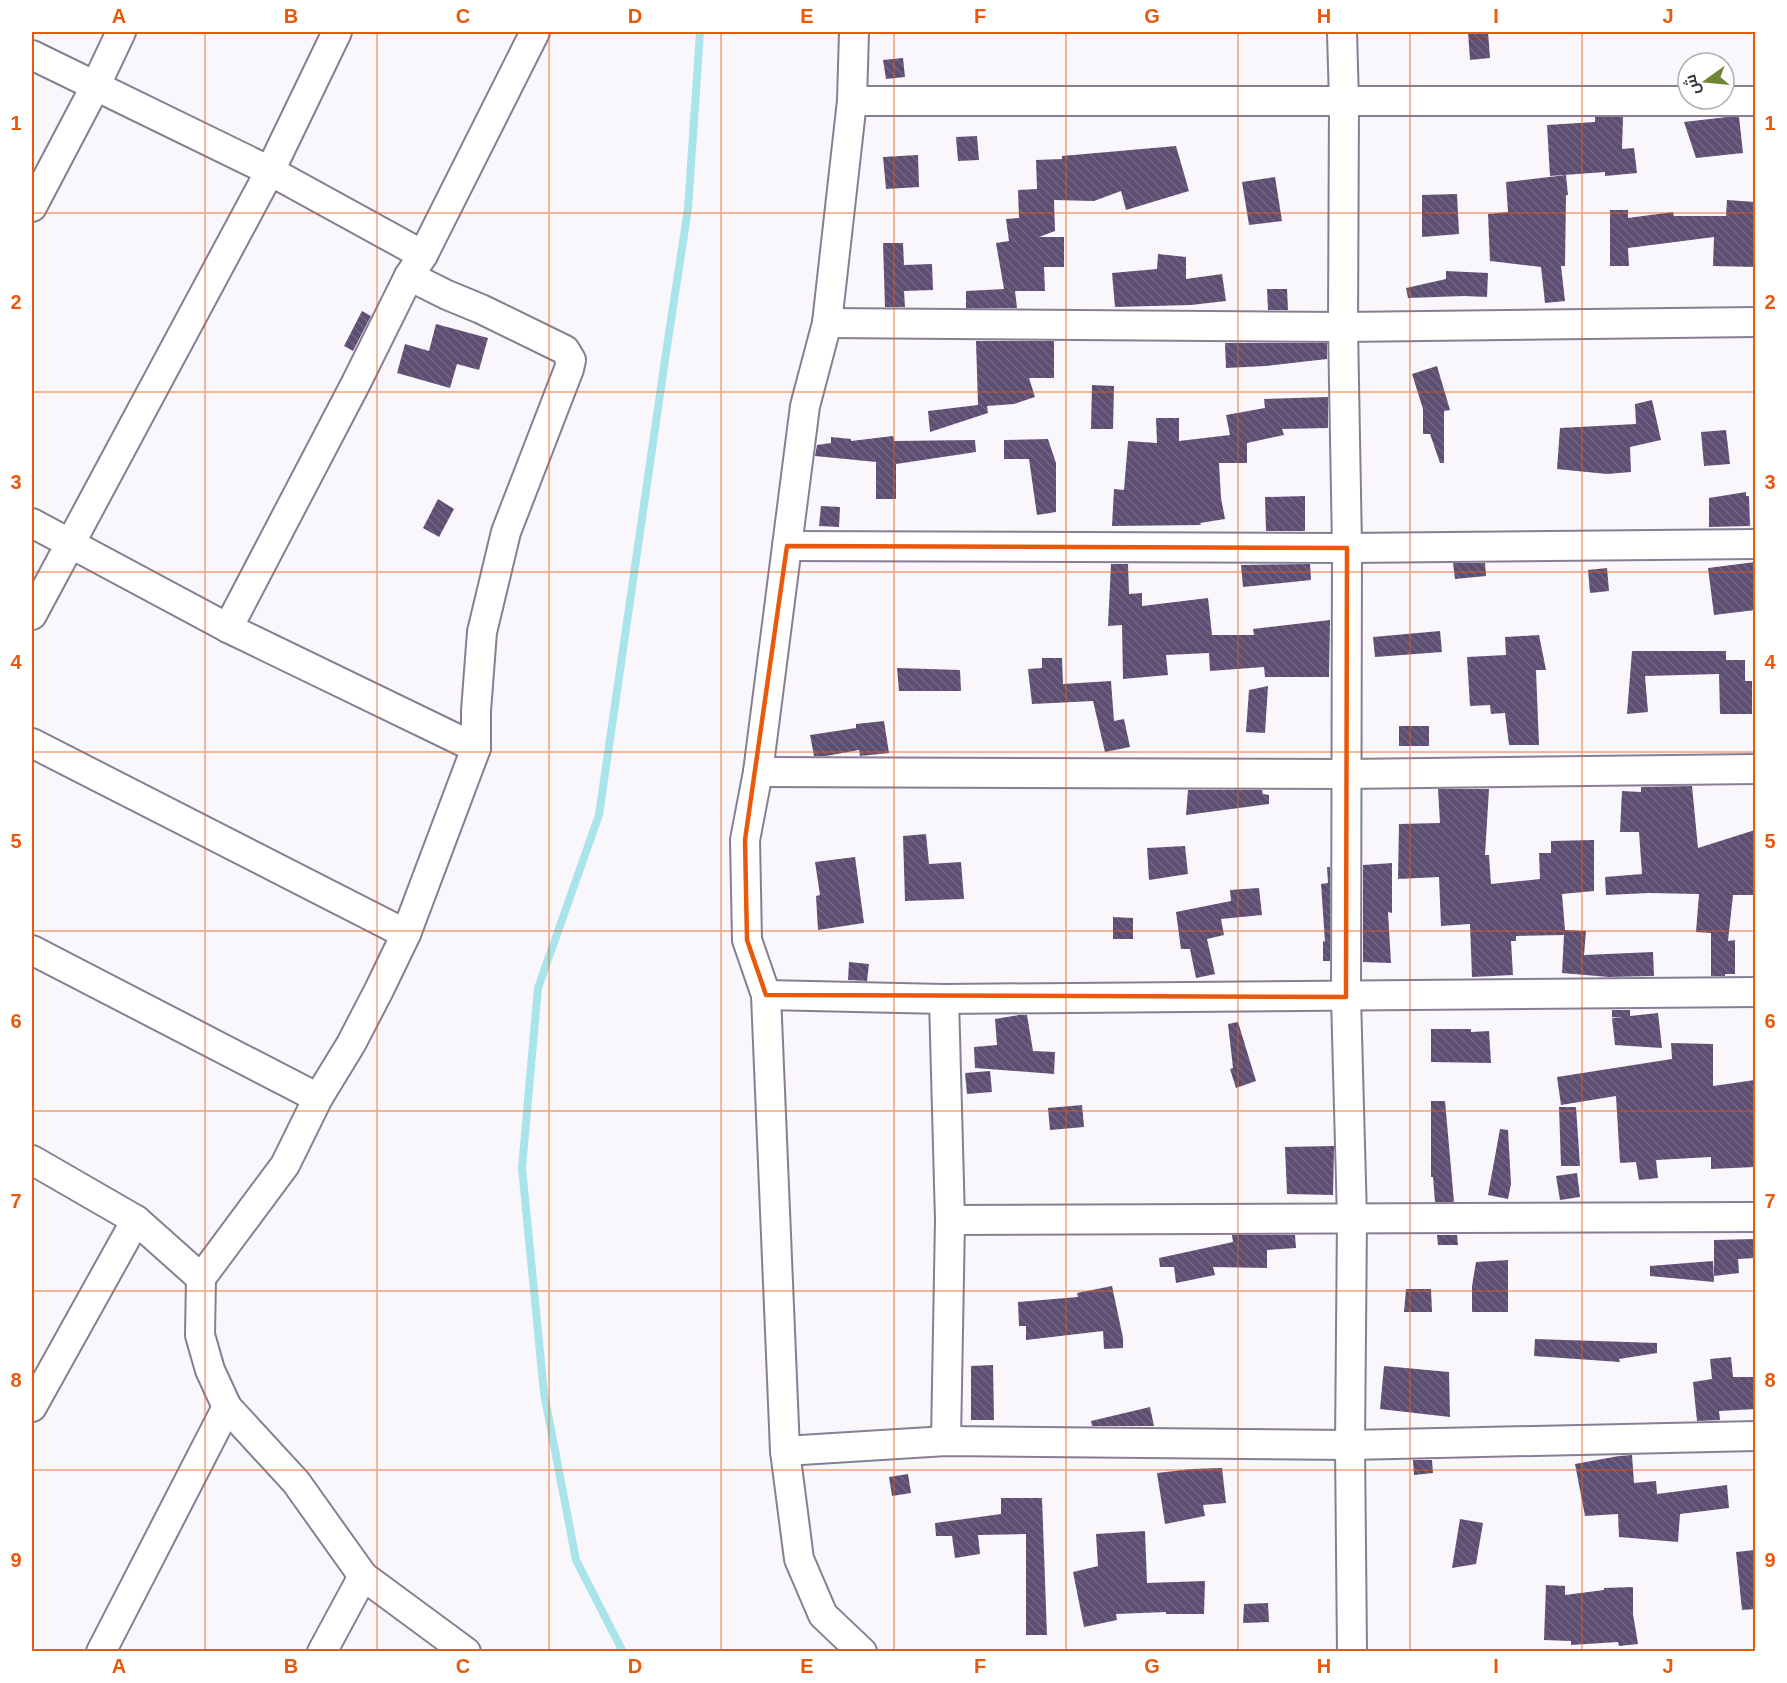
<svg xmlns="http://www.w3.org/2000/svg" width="1787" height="1683" viewBox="0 0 1787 1683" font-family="Arial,Cairo,sans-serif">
	<defs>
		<pattern id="building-back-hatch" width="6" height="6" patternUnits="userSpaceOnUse" patternTransform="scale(1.5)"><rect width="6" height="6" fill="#5e4e72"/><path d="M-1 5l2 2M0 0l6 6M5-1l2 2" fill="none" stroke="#726583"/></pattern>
	</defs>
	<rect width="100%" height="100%" fill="#f9f7fc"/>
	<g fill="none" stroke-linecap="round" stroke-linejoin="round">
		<polyline stroke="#a9e4ea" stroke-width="8" points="623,1652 576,1560 544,1393 522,1168 538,988 599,815 666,353 688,209 700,32"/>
	</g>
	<g fill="url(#building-back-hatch)">
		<polygon points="1468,32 1488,32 1490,58 1470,60"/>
		<polygon points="903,58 905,77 886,79 883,60"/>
		<polygon points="1595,117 1623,117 1622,149 1634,148 1637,173 1605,176 1605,172 1550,176 1547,125 1595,122"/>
		<polygon points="1727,117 1739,117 1743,153 1696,158 1684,122"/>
		<polygon points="977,136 979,160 958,161 956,137"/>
		<polygon points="1176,146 1189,191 1126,210 1121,191 1094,201 1054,200 1055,231 1039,237 1064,237 1064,267 1044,267 1045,291 1015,291 1017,308 966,308 966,291 1004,289 996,243 1009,241 1006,219 1019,218 1018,190 1037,189 1036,160 1062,159 1062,156"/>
		<polygon points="918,155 919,187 886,189 883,157"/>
		<polygon points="1566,175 1568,195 1566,195 1565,266 1561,266 1565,301 1545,303 1541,267 1490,261 1488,214 1508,212 1506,182"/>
		<polygon points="1275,177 1282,221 1249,225 1242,182"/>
		<polygon points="1457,194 1459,234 1422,237 1422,195"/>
		<polygon points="1727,200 1755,202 1755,267 1713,266 1714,237 1628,248 1629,266 1610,266 1610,210 1628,210 1628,218 1673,212 1674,216 1726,216"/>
		<polygon points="883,243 903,243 904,265 932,264 933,290 904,291 905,307 885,307"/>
		<polygon points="1158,254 1186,257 1186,279 1222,274 1226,301 1191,305 1115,307 1112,273 1157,269"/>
		<polygon points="1446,271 1488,273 1487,297 1464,296 1408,298 1406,288 1446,279"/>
		<polygon points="1267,289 1287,289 1288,310 1268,310"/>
		<polygon points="362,311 371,316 353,351 344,346"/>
		<polygon points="436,324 488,338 479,370 457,364 450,388 397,373 405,344 429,351"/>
		<polygon points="976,341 1054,341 1054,378 1029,378 1035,397 1014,404 987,406 988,413 930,432 928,411 978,405"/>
		<polygon points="1225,343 1327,343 1327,359 1266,366 1226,368"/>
		<polygon points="1437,366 1450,410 1444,411 1444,463 1440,463 1430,434 1423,434 1423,409 1412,374"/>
		<polygon points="1092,385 1114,386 1113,429 1091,429"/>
		<polygon points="1328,397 1328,428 1282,429 1284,435 1247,443 1247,463 1219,463 1221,498 1225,519 1200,523 1201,525 1112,526 1114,489 1124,490 1128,441 1157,443 1156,418 1179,418 1179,441 1230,435 1226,415 1265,408 1264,399"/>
		<polygon points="1652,400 1661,440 1630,447 1631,472 1607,474 1557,469 1560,428 1636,424 1635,404"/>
		<polygon points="1726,430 1730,464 1704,466 1701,432"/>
		<polygon points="893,436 894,441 975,440 976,452 896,464 896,499 876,499 876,462 815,456 817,445 831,443 831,437 851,439 851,441"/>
		<polygon points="1048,439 1056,463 1056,512 1037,515 1029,459 1004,459 1004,440"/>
		<polygon points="1746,492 1746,496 1749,496 1750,526 1709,527 1709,498"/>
		<polygon points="1305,496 1305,531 1266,531 1265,497"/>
		<polygon points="438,499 454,509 439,537 423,528"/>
		<polygon points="821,506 840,507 839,527 819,526"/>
		<polygon points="1755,562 1755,610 1714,615 1708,568"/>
		<polygon points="1453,563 1485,563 1486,576 1455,579"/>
		<polygon points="1111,564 1128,564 1129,594 1142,593 1142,606 1208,598 1212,635 1254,635 1253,629 1330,620 1329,677 1265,677 1264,667 1210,671 1209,653 1166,655 1168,675 1123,679 1122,625 1108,626"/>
		<polygon points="1310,564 1311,580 1243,587 1241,565"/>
		<polygon points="1607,568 1609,591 1590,593 1588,570"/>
		<polygon points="1440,631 1442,652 1375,657 1373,637"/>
		<polygon points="1539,635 1546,670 1536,670 1539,745 1509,745 1505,713 1491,714 1490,705 1470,706 1467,657 1506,655 1505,637"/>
		<polygon points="1632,651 1726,651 1726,660 1745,660 1745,681 1752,681 1752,714 1720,714 1719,674 1645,676 1648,712 1627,714"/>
		<polygon points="1042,658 1062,658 1063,684 1111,681 1114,721 1124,719 1130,747 1105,752 1093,701 1032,704 1028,669 1042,668"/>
		<polygon points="897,668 960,670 961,691 899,691"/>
		<polygon points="1268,686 1265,733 1246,732 1249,690"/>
		<polygon points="884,721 889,753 860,756 859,750 826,756 814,756 810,735 856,728 856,724"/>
		<rect x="1399" y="726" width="30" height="20"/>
		<polygon points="1692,786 1698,848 1755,830 1755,889 1753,889 1753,895 1733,895 1728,941 1735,940 1735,974 1725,974 1725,976 1711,976 1711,933 1696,932 1699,894 1649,893 1606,895 1605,877 1642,874 1639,832 1620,832 1622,791 1641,792 1641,787"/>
		<polygon points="1438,789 1489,789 1485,855 1489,855 1491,884 1540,879 1539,853 1551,853 1551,841 1594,840 1594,891 1562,894 1565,930 1586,931 1584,955 1653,952 1654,976 1609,977 1562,973 1564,935 1516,936 1516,941 1511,941 1513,975 1472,977 1470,924 1441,926 1439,877 1398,879 1399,824 1440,823"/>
		<polygon points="1188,790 1262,790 1263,794 1269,795 1269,804 1186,815"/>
		<polygon points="926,834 929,864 961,862 964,899 905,901 903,836"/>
		<polygon points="1185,846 1188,874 1149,880 1147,848"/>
		<polygon points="855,857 864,923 818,930 816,896 820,895 815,862"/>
		<polygon points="1392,863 1392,913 1388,912 1391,963 1363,962 1363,865"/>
		<polygon points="1327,867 1330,867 1330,961 1323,961 1323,941 1325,942 1321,884 1328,883"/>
		<polygon points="1259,888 1262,915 1221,919 1224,935 1207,939 1215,974 1196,978 1190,949 1181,949 1176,912 1231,901 1230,890"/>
		<polygon points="1113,917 1133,918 1133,939 1113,939"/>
		<polygon points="849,962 869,964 867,981 848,980"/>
		<polygon points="1612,1010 1630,1010 1630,1016 1658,1013 1662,1048 1615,1045 1612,1018 1623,1017 1612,1017"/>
		<polygon points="1019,1015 1027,1015 1033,1051 1055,1052 1054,1074 975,1068 974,1047 997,1045 995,1019"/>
		<polygon points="1238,1022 1256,1081 1236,1088 1230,1069 1233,1068 1228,1024"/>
		<polygon points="1431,1029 1471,1029 1471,1032 1489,1031 1491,1063 1431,1062"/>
		<polygon points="1671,1043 1713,1044 1713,1086 1755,1080 1755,1167 1711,1169 1711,1157 1656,1160 1658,1178 1639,1180 1636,1162 1620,1163 1616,1096 1561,1105 1557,1077 1672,1059"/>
		<polygon points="990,1071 992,1092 967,1094 965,1073"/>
		<polygon points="1431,1101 1445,1101 1454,1202 1435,1202 1433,1177 1431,1177"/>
		<polygon points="1082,1105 1084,1127 1050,1130 1048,1108"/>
		<polygon points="1559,1107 1576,1107 1580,1166 1561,1166"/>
		<polygon points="1500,1129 1508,1130 1511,1184 1508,1199 1488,1195"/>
		<polygon points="1334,1146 1333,1195 1287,1194 1285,1147"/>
		<polygon points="1577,1173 1580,1197 1560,1200 1556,1176"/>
		<polygon points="1232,1235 1295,1235 1296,1248 1267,1250 1267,1268 1213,1267 1215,1275 1176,1283 1174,1267 1160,1267 1159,1258 1233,1242"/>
		<polygon points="1437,1235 1457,1235 1458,1245 1438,1245"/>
		<polygon points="1755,1239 1755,1258 1738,1259 1739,1273 1714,1276 1714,1240"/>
		<polygon points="1508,1260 1508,1312 1472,1312 1472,1286 1476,1262"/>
		<polygon points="1713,1261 1714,1282 1650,1276 1650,1266"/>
		<polygon points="1112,1286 1123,1338 1123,1348 1104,1349 1103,1331 1026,1340 1026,1326 1019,1326 1018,1302 1078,1297 1077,1293"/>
		<polygon points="1406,1289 1431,1289 1432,1312 1404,1312"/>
		<polygon points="1535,1339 1657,1343 1657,1353 1619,1359 1620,1362 1534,1356"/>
		<polygon points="1731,1357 1733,1377 1755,1377 1755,1409 1719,1411 1720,1420 1697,1421 1693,1382 1712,1379 1710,1359"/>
		<polygon points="993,1365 994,1420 971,1420 971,1366"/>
		<polygon points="1384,1366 1449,1372 1450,1417 1380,1409"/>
		<polygon points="1150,1407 1154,1426 1092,1426 1091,1421"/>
		<polygon points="1632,1455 1634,1483 1656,1481 1657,1494 1727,1485 1729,1508 1680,1514 1678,1542 1619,1537 1618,1514 1585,1516 1575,1464 1619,1456"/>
		<polygon points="1413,1460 1432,1460 1433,1473 1414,1475"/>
		<polygon points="1222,1468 1226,1503 1203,1505 1205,1516 1165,1524 1157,1473 1192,1469"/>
		<polygon points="908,1474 911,1493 892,1496 889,1477"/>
		<polygon points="1001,1498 1042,1498 1047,1635 1026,1635 1026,1534 978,1535 980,1554 955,1558 952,1536 936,1536 935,1523 1001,1514"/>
		<polygon points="1460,1519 1483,1523 1476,1564 1452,1568"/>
		<polygon points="1145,1531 1147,1583 1205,1581 1204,1614 1166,1614 1166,1612 1116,1614 1117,1620 1084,1627 1073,1572 1098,1566 1096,1534"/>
		<polygon points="1755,1550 1755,1609 1742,1610 1736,1552"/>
		<polygon points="1546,1585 1565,1586 1565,1595 1604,1590 1604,1588 1633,1587 1633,1614 1638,1644 1619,1646 1618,1642 1571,1645 1571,1641 1544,1640"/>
		<polygon points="1268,1603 1269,1622 1243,1623 1244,1604"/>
	</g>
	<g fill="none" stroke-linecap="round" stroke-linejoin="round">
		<g stroke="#877e94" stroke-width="32">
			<g id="street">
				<polyline points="854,32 852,101 827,323 805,406 758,772 745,840 747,940 766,995 785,1451 799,1559 823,1615 862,1652"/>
				<polyline points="1342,32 1344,102 1343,327 1347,548 1346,997 1352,1219 1350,1445 1352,1652"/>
				<polyline points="32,55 270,171 423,255"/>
				<polyline points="852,101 1756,101"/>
				<polyline points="32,207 95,87 121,32"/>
				<polyline points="827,323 1343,327 1756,322"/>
				<polyline points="32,523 228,628 476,748"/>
				<polyline points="787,546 1347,548 1756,544"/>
				<polyline points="32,615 270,171 337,32"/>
				<polyline points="228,628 356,383 409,276 423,255 535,32"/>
				<polyline points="32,743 406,934"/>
				<polyline points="758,772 1347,774 1756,769"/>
				<polyline points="32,950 318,1098"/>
				<polyline points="766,995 944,999 1756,992"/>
				<polyline points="944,999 950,1220 946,1441"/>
				<polyline points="32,1160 136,1220 201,1278 200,1335 210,1370 227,1407 296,1482 363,1576 466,1652"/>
				<polyline points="950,1220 1756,1217"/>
				<polyline points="201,1278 285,1165 318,1098 351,1044 379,990 406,934 476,748 476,711 482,632 506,532 569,369 571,360 565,350 481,309 447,295 409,276"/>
				<polyline points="32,1407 136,1220"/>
				<polyline points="785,1451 946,1441 1350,1445 1756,1436"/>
				<polyline points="101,1652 227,1407"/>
				<polyline points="322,1652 363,1576"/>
			</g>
		</g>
		<use href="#street" stroke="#fff" stroke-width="28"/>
	</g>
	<path fill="none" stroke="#e8590c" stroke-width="4.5" stroke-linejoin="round" d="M787,546L1347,548L1346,997L766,995L747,940L745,840Z"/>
	<path fill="none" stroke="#e8590c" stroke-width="1.5" stroke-opacity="0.55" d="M205,32V1652M377,32V1652M549,32V1652M721,32V1652M894,32V1652M1066,32V1652M1238,32V1652M1410,32V1652M1582,32V1652M32,213H1756M32,392H1756M32,572H1756M32,752H1756M32,931H1756M32,1111H1756M32,1291H1756M32,1470H1756"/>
	<rect width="1787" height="1683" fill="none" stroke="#ffffff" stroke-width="66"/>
	<g transform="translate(1706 81) rotate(255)"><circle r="28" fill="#ffffff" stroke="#b0afb2" stroke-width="1.5"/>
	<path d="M0-4.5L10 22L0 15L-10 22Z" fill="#708536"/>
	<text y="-9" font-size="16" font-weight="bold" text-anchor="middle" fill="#3a363f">ش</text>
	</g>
	<rect x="33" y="33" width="1721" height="1617" fill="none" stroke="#e8590c" stroke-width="2"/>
	<g font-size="20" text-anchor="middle" font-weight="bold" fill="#e8590c">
		<text x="119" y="23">A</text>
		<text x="291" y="23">B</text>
		<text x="463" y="23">C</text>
		<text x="635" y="23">D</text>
		<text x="807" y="23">E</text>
		<text x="980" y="23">F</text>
		<text x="1152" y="23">G</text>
		<text x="1324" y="23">H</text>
		<text x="1496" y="23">I</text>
		<text x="1668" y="23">J</text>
		<text x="16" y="130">1</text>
		<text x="1770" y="130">1</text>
		<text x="16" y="309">2</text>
		<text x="1770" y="309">2</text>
		<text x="16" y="489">3</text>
		<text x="1770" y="489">3</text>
		<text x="16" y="669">4</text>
		<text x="1770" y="669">4</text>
		<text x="16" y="848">5</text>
		<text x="1770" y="848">5</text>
		<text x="16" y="1028">6</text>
		<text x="1770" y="1028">6</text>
		<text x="16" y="1208">7</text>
		<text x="1770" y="1208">7</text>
		<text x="16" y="1387">8</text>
		<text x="1770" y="1387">8</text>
		<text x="16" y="1567">9</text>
		<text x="1770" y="1567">9</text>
		<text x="119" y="1673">A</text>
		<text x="291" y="1673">B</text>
		<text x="463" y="1673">C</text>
		<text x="635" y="1673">D</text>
		<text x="807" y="1673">E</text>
		<text x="980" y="1673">F</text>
		<text x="1152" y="1673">G</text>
		<text x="1324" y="1673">H</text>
		<text x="1496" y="1673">I</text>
		<text x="1668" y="1673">J</text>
	</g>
</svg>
